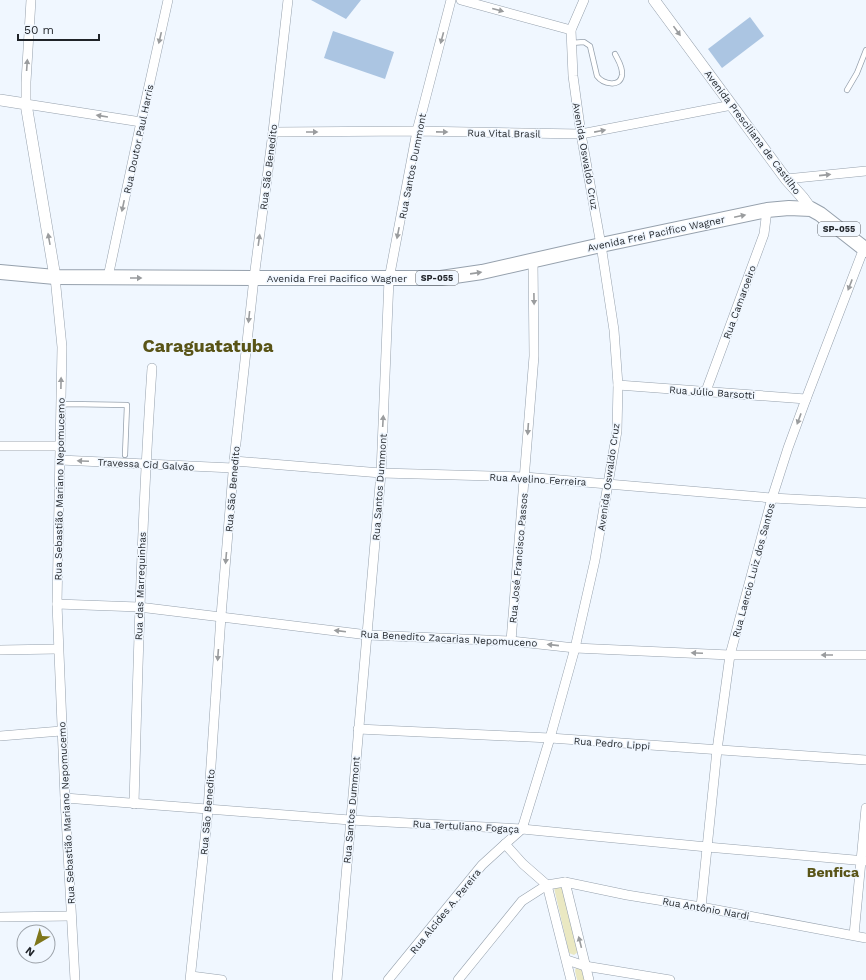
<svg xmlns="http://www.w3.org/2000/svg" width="866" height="980" viewBox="0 0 866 980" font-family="'Work Sans',sans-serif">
	<rect width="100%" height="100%" fill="#f0f7ff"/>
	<g fill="#eae8c2">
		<polygon points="562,885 578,952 574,955 569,953 554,888"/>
		<polygon points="576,967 581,967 586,980 577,980 575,971"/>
	</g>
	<g fill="#abc5e2">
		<polygon points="311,0 361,0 346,19"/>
		<polygon points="750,17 764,36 722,68 708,49"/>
		<polygon points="333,31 394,52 385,79 324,58"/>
	</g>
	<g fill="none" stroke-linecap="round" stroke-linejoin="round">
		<g stroke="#96a1ad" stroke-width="6">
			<g id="service">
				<path d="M571,43L584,42L590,46L597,76C603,84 620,88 622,75C623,67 618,60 615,54"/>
				<polyline points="847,90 857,73 866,50"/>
				<polyline points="61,405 69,404 127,405 125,455"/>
			</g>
		</g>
		<g stroke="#96a1ad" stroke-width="10">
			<g id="minor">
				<polyline points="31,0 26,82 26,104 141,122"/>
				<polyline points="461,0 571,30"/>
				<polyline points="273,132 417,131 581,134 732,105"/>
				<polyline points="786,179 866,171"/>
				<polyline points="55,277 62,347 57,604 65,798 75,980"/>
				<polyline points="108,277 141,122 168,0"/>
				<polyline points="618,385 806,399"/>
				<polyline points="706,391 764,234 767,210"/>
				<polyline points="0,446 60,446"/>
				<polyline points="60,460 233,468"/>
				<polyline points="234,461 381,473 525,477 772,498 866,503"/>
				<polyline points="57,604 139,607 368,635 511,641 575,648 730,655 866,655"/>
				<polyline points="511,641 534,356 533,260"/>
				<polyline points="0,650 58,649"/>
				<polyline points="358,729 550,738 866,760"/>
				<polyline points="0,736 61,731"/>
				<polyline points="65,798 350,820 522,829 707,847 866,861"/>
				<path d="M134,804C138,659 142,513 152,368"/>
				<polyline points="565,882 589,980"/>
				<polyline points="547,885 523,864 505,844 522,829 550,738 575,648 595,560 617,431 618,385 614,330 601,245 581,134 573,76 571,30 584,0"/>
				<polyline points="547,885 571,980"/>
				<polyline points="701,907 717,750 730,655 772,498 788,448 806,399 864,248"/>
				<polyline points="0,917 71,916"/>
				<polyline points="854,935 866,808"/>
				<polyline points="567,960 585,966 670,980"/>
				<polyline points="191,976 222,980"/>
				<polyline points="190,980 208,810 221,616 234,461 254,278 273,132 288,0"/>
				<polyline points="337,980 381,473 389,279 417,131 451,0"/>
				<polyline points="388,980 482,865 505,844"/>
				<polyline points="458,980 522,901 547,885 565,882 627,895 701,907 866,938"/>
			</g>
		</g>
		<g stroke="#96a1ad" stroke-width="12">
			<g id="tertiary">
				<polyline points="654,0 786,179 803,198 811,209"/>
				<polyline points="0,100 26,104 55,277"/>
			</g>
		</g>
		<g stroke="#96a1ad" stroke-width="16">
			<polyline id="primary" points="0,272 55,277 254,278 441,278 482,272 601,245 767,210 789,208 811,209 820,214 866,250"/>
		</g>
		<use href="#service" stroke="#fff" stroke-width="4.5"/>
		<use href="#minor" stroke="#fff" stroke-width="9"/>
		<use href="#tertiary" stroke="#fff" stroke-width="11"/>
		<use href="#primary" stroke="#fff" stroke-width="14"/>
	</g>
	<defs><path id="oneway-solid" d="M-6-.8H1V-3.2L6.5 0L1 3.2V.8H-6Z"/></defs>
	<g fill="#9a9c9e">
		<use href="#oneway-solid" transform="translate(498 10) rotate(15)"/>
		<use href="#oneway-solid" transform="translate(677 31) rotate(54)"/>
		<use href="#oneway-solid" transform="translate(160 38) rotate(103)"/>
		<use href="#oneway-solid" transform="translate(442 38) rotate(105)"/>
		<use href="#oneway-solid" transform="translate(27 65) rotate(-86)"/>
		<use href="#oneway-solid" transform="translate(102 116) rotate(-171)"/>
		<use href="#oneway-solid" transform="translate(600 131) rotate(-11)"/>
		<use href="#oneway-solid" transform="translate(312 132)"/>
		<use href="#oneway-solid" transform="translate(442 132) rotate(1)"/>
		<use href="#oneway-solid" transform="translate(825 175) rotate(-6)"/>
		<use href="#oneway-solid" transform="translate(123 206) rotate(102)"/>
		<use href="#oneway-solid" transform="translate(740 216) rotate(-12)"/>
		<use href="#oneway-solid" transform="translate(398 233) rotate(101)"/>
		<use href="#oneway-solid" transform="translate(49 239) rotate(-100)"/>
		<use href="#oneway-solid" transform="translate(259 240) rotate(-82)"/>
		<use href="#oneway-solid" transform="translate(476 273) rotate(-8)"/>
		<use href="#oneway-solid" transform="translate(136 278)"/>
		<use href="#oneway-solid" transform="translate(850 285) rotate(111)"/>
		<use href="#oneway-solid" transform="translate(534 299) rotate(89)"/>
		<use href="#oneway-solid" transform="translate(249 317) rotate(96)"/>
		<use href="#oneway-solid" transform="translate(61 383) rotate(-89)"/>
		<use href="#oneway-solid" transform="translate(799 419) rotate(110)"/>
		<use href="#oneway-solid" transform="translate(383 421) rotate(-87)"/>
		<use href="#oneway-solid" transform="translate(528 429) rotate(94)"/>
		<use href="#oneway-solid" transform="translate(83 461) rotate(-177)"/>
		<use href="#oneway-solid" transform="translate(226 558) rotate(95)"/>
		<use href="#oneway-solid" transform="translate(340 631) rotate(-173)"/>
		<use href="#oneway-solid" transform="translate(553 645) rotate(-174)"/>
		<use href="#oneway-solid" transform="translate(697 653) rotate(-177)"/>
		<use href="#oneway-solid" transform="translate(218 655) rotate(94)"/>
		<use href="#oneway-solid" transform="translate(827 655) rotate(180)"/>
		<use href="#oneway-solid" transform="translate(580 942) rotate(-104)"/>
	</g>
	<g text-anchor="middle" stroke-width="3" stroke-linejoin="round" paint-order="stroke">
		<g fill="#f0f7ff" stroke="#5e6368" stroke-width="1">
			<rect x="818" y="222" width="42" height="14" rx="3"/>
			<rect x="416" y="271" width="42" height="14" rx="3"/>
		</g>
		<g font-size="9" font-weight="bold" fill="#1f2328">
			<text x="839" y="232">SP-055</text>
			<text x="437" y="281">SP-055</text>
		</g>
		<g font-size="10" fill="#1f2328" stroke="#f0f7ff">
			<text transform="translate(753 132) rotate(53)" y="4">Avenida Presciliana de Castilho</text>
			<text transform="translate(504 133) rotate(1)" y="4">Rua Vital Brasil</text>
			<text transform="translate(138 139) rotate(-78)" y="4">Rua Doutor Paul Harris</text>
			<text transform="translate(586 156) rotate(80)" y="4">Avenida Oswaldo Cruz</text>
			<text transform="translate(412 166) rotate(-79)" y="4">Rua Santos Dummont</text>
			<text transform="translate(268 167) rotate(-83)" y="4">Rua São Benedito</text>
			<text transform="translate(656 233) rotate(-12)" y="4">Avenida Frei Pacifico Wagner</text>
			<text x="337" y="282">Avenida Frei Pacifico Wagner</text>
			<text transform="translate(739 302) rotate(-70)" y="4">Rua Camaroeiro</text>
			<text transform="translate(712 392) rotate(4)" y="4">Rua Júlio Barsotti</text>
			<text transform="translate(146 464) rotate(3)" y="4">Travessa Cid Galvão</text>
			<text transform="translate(608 477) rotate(-82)" y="4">Avenida Oswaldo Cruz</text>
			<text transform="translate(538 479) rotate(3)" y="4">Rua Avelino Ferreira</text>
			<text transform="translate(379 487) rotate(-86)" y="4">Rua Santos Dummont</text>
			<text transform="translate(59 489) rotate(-89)" y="4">Rua Sebastião Mariano Nepomucemo</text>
			<text transform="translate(232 489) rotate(-85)" y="4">Rua São Benedito</text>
			<text transform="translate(518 558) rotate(-85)" y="4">Rua José Francisco Passos</text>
			<text transform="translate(753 570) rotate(-75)" y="4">Rua Laercio Luiz dos Santos</text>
			<text transform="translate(140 586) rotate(-88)" y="4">Rua das Marrequinhas</text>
			<text transform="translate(449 638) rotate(3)" y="4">Rua Benedito Zacarias Nepomuceno</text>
			<text transform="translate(612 743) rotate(4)" y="4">Rua Pedro Lippi</text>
			<text transform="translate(351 810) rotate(-85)" y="4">Rua Santos Dummont</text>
			<text transform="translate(207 812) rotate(-85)" y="4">Rua São Benedito</text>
			<text transform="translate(66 813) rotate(-93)" y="4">Rua Sebastião Mariano Nepomucemo</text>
			<text transform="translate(466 826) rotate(3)" y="4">Rua Tertuliano Fogaça</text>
			<text transform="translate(706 908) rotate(10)" y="4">Rua Antônio Nardi</text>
			<text transform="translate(445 911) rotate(-51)" y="4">Rua Alcides A. Pereira</text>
		</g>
		<g font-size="14" font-weight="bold" fill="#595417" stroke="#f0f7ff">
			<text x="833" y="877">Benfica</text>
		</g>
		<g font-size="18" font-weight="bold" fill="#595417" stroke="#f0f7ff">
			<text x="208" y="352">Caraguatatuba</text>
		</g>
	</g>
	<g transform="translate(36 944) rotate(218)"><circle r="19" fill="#f0f7ff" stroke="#9ca2a9"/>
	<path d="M0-3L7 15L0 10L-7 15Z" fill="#7e761a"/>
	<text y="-6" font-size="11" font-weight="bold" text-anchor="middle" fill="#1f2328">N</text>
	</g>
	<path d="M18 34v6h81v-6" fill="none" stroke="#1f2328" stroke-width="2"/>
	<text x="24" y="34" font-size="12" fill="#1f2328" stroke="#f0f7ff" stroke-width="3" paint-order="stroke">50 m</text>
</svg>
